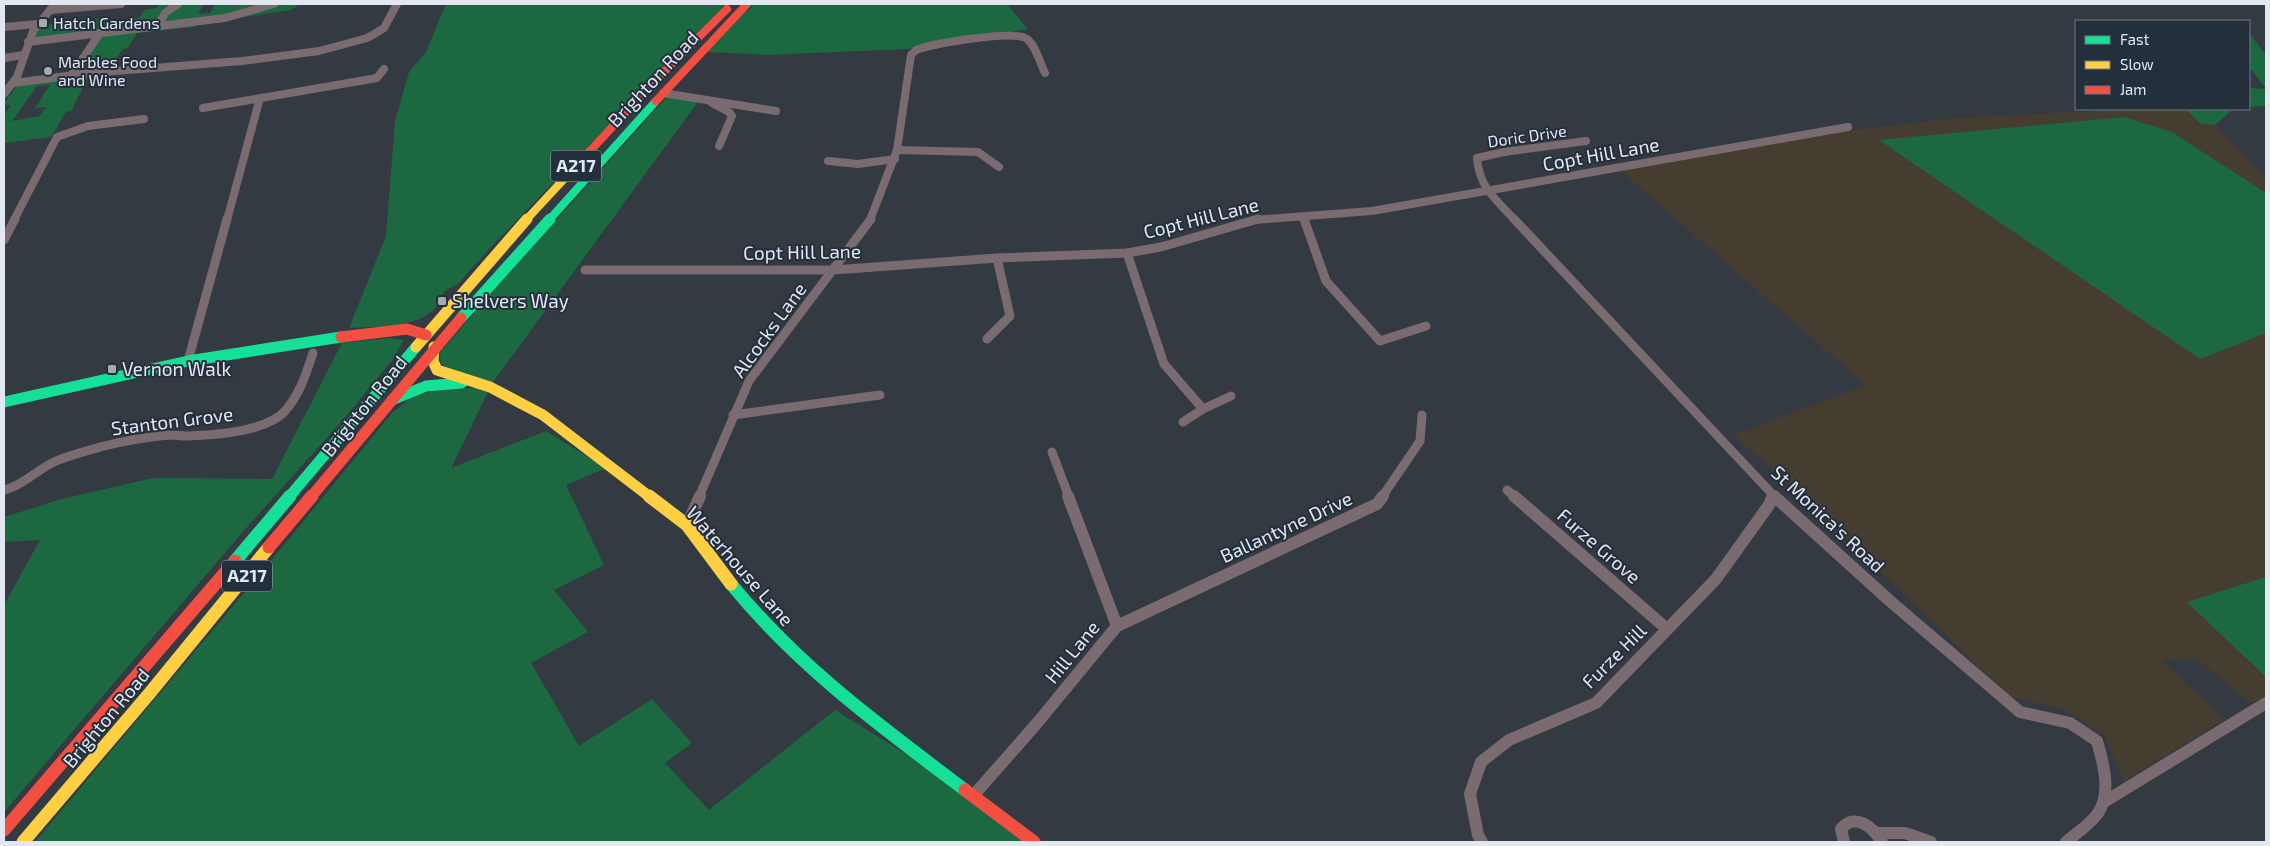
<svg xmlns="http://www.w3.org/2000/svg" width="2270" height="846" viewBox="0 0 2270 846" font-family="'Exo 2',sans-serif">
	<rect width="100%" height="100%" fill="#343a41"/>
	<polygon fill="#463d31" points="2137,109 2186,109 2201,124 2215,125 2266,179 2266,701 2248,701 2198,659 2162,660 2225,719 2124,781 2104,735 2064,709 2010,697 1798,492 1733,435 1866,385 1621,171 1820,134 1957,118"/>
	<g fill="#1c6941" fill-rule="evenodd">
		<polygon points="160,4 204,4 198,14 210,13 215,4 300,4 291,10 196,24 194,27 137,33 128,48 123,49 111,66 75,69 100,34 28,42 36,26 107,18 106,22 139,18 144,10 156,8"/>
		<polygon points="446,4 726,4 493,245 458,284 445,291 434,310 420,319 395,326 349,328 386,236 395,121 409,72 426,52"/>
		<polygon points="755,4 1007,4 1028,29 907,49 767,55 707,52 733,23"/>
		<polygon points="2249,33 2266,55 2266,88 2249,67"/>
		<path d="M90,73L71,111L66,112L51,137L4,143V115L11,105H4V103L20,82ZM50,85L35,108L46,107L40,116L12,121L37,86Z"/>
		<polygon points="2249,88 2266,89 2266,106 2249,107"/>
		<polygon points="667,97 698,102 493,382 454,371 441,364 440,353 493,290"/>
		<polygon points="2185,109 2233,109 2215,125 2201,124"/>
		<polygon points="2124,117 2172,132 2266,193 2266,333 2200,359 1879,140"/>
		<polygon points="390,338 404,340 393,359 349,413 240,535 4,812 4,605 40,540 4,542 4,517 62,499 153,478 272,479 342,343"/>
		<polygon points="476,388 488,392 451,468 546,431 606,468 566,485 604,565 554,590 588,632 531,663 579,746 652,699 692,743 665,763 709,810 835,710 973,796 1034,842 35,842 265,568 392,413 416,394 450,389"/>
		<polygon points="2266,577 2266,677 2187,602"/>
	</g>
	<g fill="none" stroke-linecap="round" stroke-linejoin="round">
		<g stroke="#7a6b71" stroke-width="8">
			<polyline points="50,10 121,4"/>
			<polyline points="158,26 165,13 178,4"/>
			<polyline points="4,27 37,24"/>
			<polyline points="28,42 225,18 274,4"/>
			<polyline points="4,58 24,55"/>
			<polyline points="71,76 100,33"/>
			<polyline points="14,83 90,73 242,61 319,51 367,38 376,33 384,28 397,4"/>
			<polyline points="663,93 776,111"/>
			<polyline points="4,94 17,77 33,31 55,4"/>
			<polyline points="712,103 729,112 732,116 719,146"/>
			<polyline points="203,108 377,78 384,69"/>
			<polyline points="897,150 978,152 999,167"/>
			<polyline points="828,161 858,164 895,159"/>
			<polyline points="1303,217 1304,220"/>
			<polyline points="14,220 57,137 88,126 144,119"/>
			<polyline points="227,220 260,98"/>
			<path d="M870,220L897,150L911,55L916,50C933,44 1013,29 1027,39C1036,46 1040,63 1045,73"/>
			<polyline points="1254,220 1372,211 1848,127"/>
			<path d="M1515,220C1496,200 1479,187 1477,158L1504,152L1586,141"/>
		</g>
		<g stroke="#7a6b71" stroke-width="9">
			<polyline points="1304,219 1326,281 1380,341 1426,326"/>
			<polyline points="1514,219 1775,497"/>
			<polyline points="4,240 15,219"/>
			<polyline points="1127,253 1164,364 1203,409"/>
			<polyline points="585,270 834,270 997,258 1127,253 1161,247 1258,219"/>
			<polyline points="987,339 1010,316 997,258"/>
			<polyline points="188,361 227,219"/>
			<polyline points="733,415 880,395"/>
			<polyline points="1183,422 1203,409 1231,396"/>
			<polyline points="1052,452 1069,497"/>
			<path d="M4,490C22,486 37,470 54,462C69,455 88,451 104,446C124,441 148,437 168,435C174,435 181,436 187,436C214,435 266,432 285,411C300,394 306,374 313,353"/>
			<polyline points="1507,490 1515,497"/>
			<polyline points="699,497 749,381 871,219"/>
			<polyline points="1382,497 1420,441 1422,415"/>
			<polyline points="1772,497 1773,495"/>
		</g>
		<g stroke="#7a6b71" stroke-width="12">
			<polyline points="1514,496 1667,629"/>
			<path d="M1774,496L1890,601L2020,712L2070,723L2097,741C2103,762 2112,793 2098,813C2090,825 2076,833 2066,842"/>
			<polyline points="687,525 700,496"/>
			<polyline points="1117,626 1377,504 1383,496"/>
			<polyline points="973,796 1038,722 1117,626 1068,496"/>
			<polyline points="2104,802 2266,703"/>
			<polyline points="1877,833 1905,833 1931,842"/>
			<polyline points="1482,842 1478,835 1470,794 1481,762 1509,740 1596,703 1716,579 1769,505 1773,496"/>
			<path d="M1844,842L1841,829C1855,812 1873,827 1882,842"/>
		</g>
		<polyline stroke="#16e098" stroke-width="8" points="549,220 656,101"/>
		<g stroke="#16e098" stroke-width="11">
			<polyline points="461,318 550,219"/>
			<polyline points="392,400 426,386 462,383"/>
			<polyline points="4,402 188,361 341,337"/>
			<polyline points="289,497 416,347"/>
		</g>
		<g stroke="#16e098" stroke-width="13">
			<polyline points="235,561 290,496"/>
			<path d="M731,584C799,667 880,726 965,790"/>
		</g>
		<polyline stroke="#ffcf43" stroke-width="8" points="526,220 590,151"/>
		<g stroke="#ffcf43" stroke-width="11">
			<polyline points="416,347 527,219"/>
			<polyline points="434,347 433,361 437,370 490,387 543,415 650,497"/>
		</g>
		<g stroke="#ffcf43" stroke-width="13">
			<polyline points="649,496 687,525 731,584"/>
			<polyline points="23,842 149,694 269,547"/>
		</g>
		<g stroke="#f24e42" stroke-width="8">
			<polyline points="656,101 747,4"/>
			<polyline points="590,151 654,82 727,9"/>
		</g>
		<g stroke="#f24e42" stroke-width="11">
			<polyline points="341,337 407,329 426,335"/>
			<polyline points="311,497 461,318"/>
		</g>
		<g stroke="#f24e42" stroke-width="13">
			<polyline points="269,547 312,496"/>
			<polyline points="965,790 1034,842"/>
			<polyline points="4,830 235,561"/>
		</g>
	</g>
	<g fill="#a4abb3" stroke="#242f3c" stroke-width="2">
		<rect x="38" y="18" width="10" height="10" rx="2.5"/>
		<circle cx="48" cy="71" r="5"/>
		<rect x="437" y="296" width="10" height="10" rx="2.5"/>
		<rect x="107" y="364" width="10" height="10" rx="2.5"/>
	</g>
	<g text-anchor="middle" stroke-width="4" stroke-linejoin="round" paint-order="stroke">
		<g font-size="16" fill="#e1e8f1" stroke="#242f3c" text-anchor="start">
			<text x="53" y="29">Hatch Gardens</text>
			<text x="58" y="68">Marbles Food<tspan x="58" dy="18">and Wine</tspan></text>
		</g>
		<g font-size="16" fill="#e1e8f1" stroke="#242f3c">
			<text transform="translate(1527 136) rotate(-8)" y="6">Doric Drive</text>
		</g>
		<g fill="#242f3c" stroke="#a8b0bb" stroke-width="1">
			<rect x="551" y="150.5" width="50" height="31" rx="4"/>
			<rect x="222" y="560.5" width="50" height="31" rx="4"/>
		</g>
		<g font-size="18" font-weight="bold" fill="#e1e8f1">
			<text x="576" y="172">A217</text>
			<text x="247" y="582">A217</text>
		</g>
		<g font-size="19" fill="#e1e8f1" stroke="#242f3c">
			<text transform="translate(653 79) rotate(-47)" y="7">Brighton Road</text>
			<text transform="translate(1601 154) rotate(-10)" y="7">Copt Hill Lane</text>
			<text transform="translate(1201 218) rotate(-14)" y="7">Copt Hill Lane</text>
			<text transform="translate(802 252) rotate(-1)" y="7">Copt Hill Lane</text>
			<text transform="translate(769 330) rotate(-54)" y="7">Alcocks Lane</text>
			<text transform="translate(364 406) rotate(-51)" y="7">Brighton Road</text>
			<text transform="translate(172 421) rotate(-7)" y="7">Stanton Grove</text>
			<text transform="translate(1828 519) rotate(43)" y="7">St Monica's Road</text>
			<text transform="translate(1286 527) rotate(-25)" y="7">Ballantyne Drive</text>
			<text transform="translate(1599 546) rotate(41)" y="7">Furze Grove</text>
			<text transform="translate(740 566) rotate(49)" y="7">Waterhouse Lane</text>
			<text transform="translate(1072 652) rotate(-51)" y="7">Hill Lane</text>
			<text transform="translate(1614 656) rotate(-45)" y="7">Furze Hill</text>
			<text transform="translate(106 718) rotate(-50)" y="7">Brighton Road</text>
		</g>
		<g font-size="19" fill="#e1e8f1" stroke="#242f3c" text-anchor="start">
			<text x="452" y="308">Shelvers Way</text>
			<text x="122" y="376">Vernon Walk</text>
		</g>
	</g>
	<rect width="2270" height="846" fill="none" stroke="#e1e8f1" stroke-width="10"/>
	<rect x="2075" y="20" width="175" height="90" fill="#242f3c" stroke="#707984"/>
	<rect x="2085" y="36" width="25" height="8" fill="#16e098" stroke="#707984"/>
	<text x="2120" y="45" font-size="15" fill="#e1e8f1">Fast</text>
	<rect x="2085" y="61" width="25" height="8" fill="#ffcf43" stroke="#707984"/>
	<text x="2120" y="70" font-size="15" fill="#e1e8f1">Slow</text>
	<rect x="2085" y="86" width="25" height="8" fill="#f24e42" stroke="#707984"/>
	<text x="2120" y="95" font-size="15" fill="#e1e8f1">Jam</text>
</svg>
